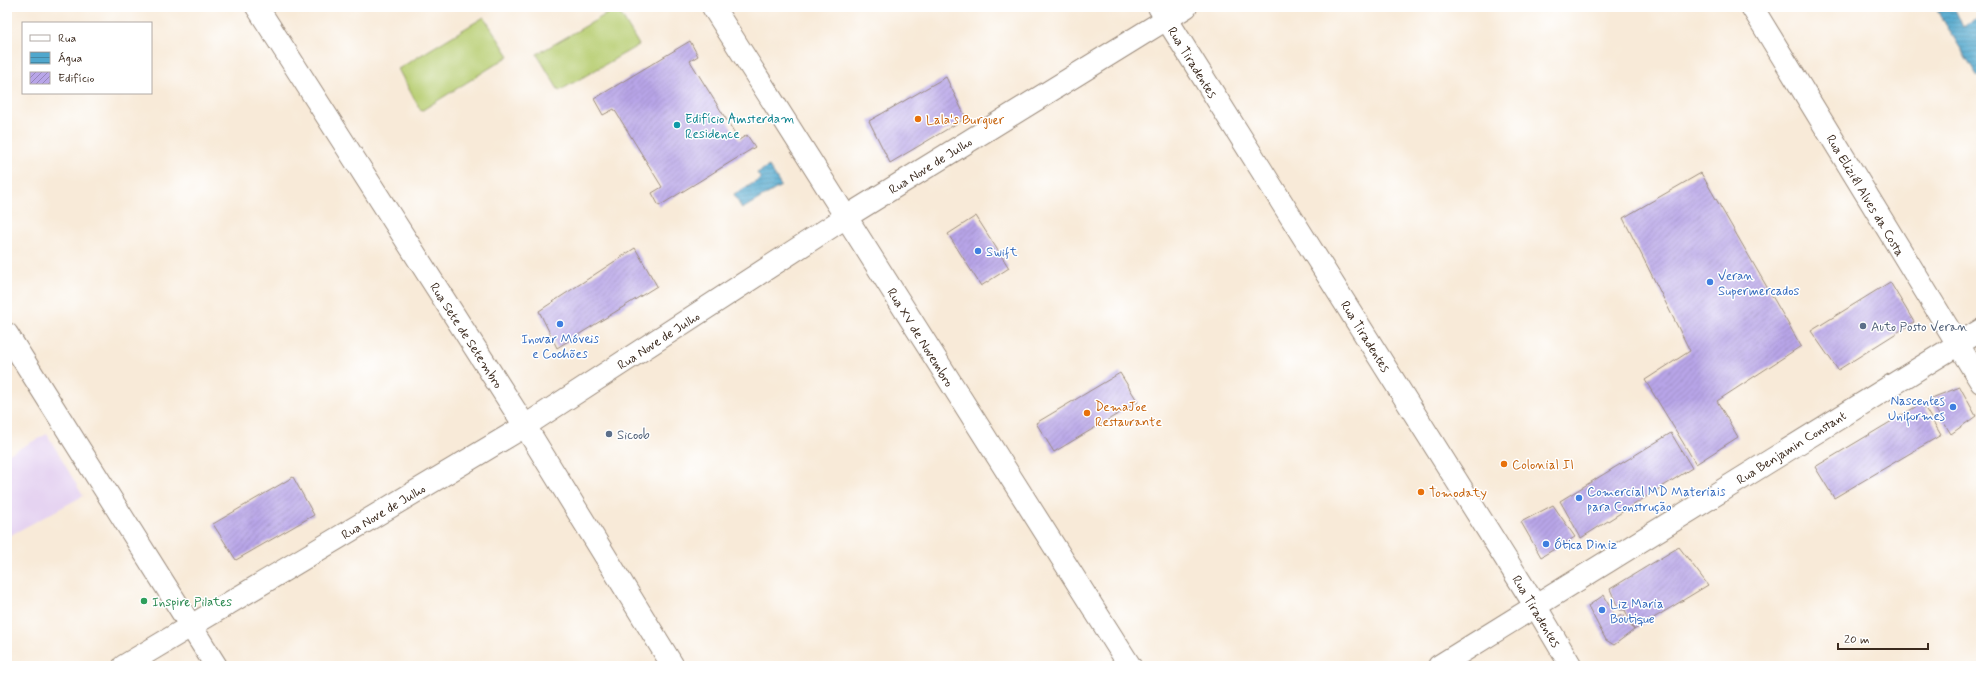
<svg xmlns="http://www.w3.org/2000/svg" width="1988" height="673" viewBox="0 0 1988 673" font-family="Mynerve,sans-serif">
	<defs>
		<pattern id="water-rules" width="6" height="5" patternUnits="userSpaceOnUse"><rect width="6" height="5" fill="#50a7cd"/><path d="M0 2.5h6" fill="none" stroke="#4488a6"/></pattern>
		<pattern id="building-hatch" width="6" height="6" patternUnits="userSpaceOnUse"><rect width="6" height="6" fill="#b8a5e8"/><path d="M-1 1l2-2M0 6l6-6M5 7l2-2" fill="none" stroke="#9787bb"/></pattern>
	</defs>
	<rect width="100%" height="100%" fill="#fff"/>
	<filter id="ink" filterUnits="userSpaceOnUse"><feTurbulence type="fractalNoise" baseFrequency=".025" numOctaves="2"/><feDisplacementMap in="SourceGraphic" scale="8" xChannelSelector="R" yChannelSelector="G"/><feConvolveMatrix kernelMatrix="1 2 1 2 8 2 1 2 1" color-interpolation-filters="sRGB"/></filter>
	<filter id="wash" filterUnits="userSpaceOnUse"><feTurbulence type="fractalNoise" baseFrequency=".012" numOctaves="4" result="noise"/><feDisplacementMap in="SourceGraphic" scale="16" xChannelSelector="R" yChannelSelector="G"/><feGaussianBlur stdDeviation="0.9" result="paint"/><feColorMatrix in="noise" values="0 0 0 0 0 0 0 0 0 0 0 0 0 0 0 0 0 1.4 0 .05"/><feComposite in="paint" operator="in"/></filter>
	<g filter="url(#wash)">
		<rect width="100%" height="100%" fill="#f8ead8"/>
		<polygon fill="#e5d3f1" points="47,434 83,496 7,537 7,455"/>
		<g fill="#b7cd71" stroke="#797c48">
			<polygon points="617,8 639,45 559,91 537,54"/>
			<polygon points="484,17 509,56 421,111 398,69"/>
		</g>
		<g fill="url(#water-rules)" stroke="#466876">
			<polygon points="1935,7 1954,7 1963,27 1979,17 1981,20 1981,75 1978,77"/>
			<polygon points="769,166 781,186 742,209 734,194 761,179 757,173"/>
		</g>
		<g id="blocks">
			<g fill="url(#building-hatch)">
				<polygon points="690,41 698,56 690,61 739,140 747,135 755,147 659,206 652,193 662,187 614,109 603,115 594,99"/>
				<polygon points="946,77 966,118 890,163 869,121"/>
				<polygon points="1701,173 1801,346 1717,401 1738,437 1696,464 1645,380 1690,351 1623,218"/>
				<polygon points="976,216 1009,268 981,286 948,234"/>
				<polygon points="635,248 657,286 557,348 539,311"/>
				<polygon points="1890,282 1914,322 1838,370 1811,331"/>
				<polygon points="1120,373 1138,402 1054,452 1036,423"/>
				<polygon points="1960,387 1976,416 1951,434 1929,399"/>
				<polygon points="1922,403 1941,435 1834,498 1815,467"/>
				<polygon points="1671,433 1692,468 1581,538 1560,501"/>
				<polygon points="293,477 314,515 236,560 213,524"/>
				<polygon points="1553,505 1575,537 1541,557 1521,522"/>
				<polygon points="1679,547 1708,585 1634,630 1625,610 1619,610 1610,589"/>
				<polygon points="1604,595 1616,618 1623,614 1634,630 1614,645 1606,640 1588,606"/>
			</g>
		</g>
	</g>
	<g filter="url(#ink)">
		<use href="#blocks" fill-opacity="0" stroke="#9a8a7b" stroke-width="1"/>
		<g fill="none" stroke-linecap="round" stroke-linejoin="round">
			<g stroke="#9a8a7b" stroke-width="24">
				<g id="minor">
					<polyline points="257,7 525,426 673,666"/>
					<polyline points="1159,7 1536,607 1571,666"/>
					<polyline points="1752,7 1981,382"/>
					<polyline points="7,334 216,666"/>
					<polyline points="1130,666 846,217 1186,7"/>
					<polyline points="1439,666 1981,330"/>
				</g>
			</g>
			<g stroke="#9a8a7b" stroke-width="24">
				<polyline id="tertiary" points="124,666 525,426 846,217 713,7"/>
			</g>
			<use href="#minor" stroke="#fff" stroke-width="22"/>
			<use href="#tertiary" stroke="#fff" stroke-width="22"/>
		</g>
	</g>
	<g fill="#e8710a" stroke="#fff" stroke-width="1.5">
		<circle cx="918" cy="119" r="4"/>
		<circle cx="1087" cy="413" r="4"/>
		<circle cx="1504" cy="464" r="4"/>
		<circle cx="1421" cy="492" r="4"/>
	</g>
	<circle fill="#0f9aa8" stroke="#fff" stroke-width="1.5" cx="677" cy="125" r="4"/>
	<g fill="#3f7fe0" stroke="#fff" stroke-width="1.5">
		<circle cx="978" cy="251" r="4"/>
		<circle cx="1710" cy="282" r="4"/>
		<circle cx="560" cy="324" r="4"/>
		<circle cx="1953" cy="407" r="4"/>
		<circle cx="1579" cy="498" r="4"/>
		<circle cx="1546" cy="544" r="4"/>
		<circle cx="1602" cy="610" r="4"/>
	</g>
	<g fill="#5c6f8a" stroke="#fff" stroke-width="1.5">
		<circle cx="1863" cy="326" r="4"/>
		<circle cx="609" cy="434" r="4"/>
	</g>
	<circle fill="#2e9e5b" stroke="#fff" stroke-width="1.5" cx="144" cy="601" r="4"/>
	<g text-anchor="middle" stroke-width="3" stroke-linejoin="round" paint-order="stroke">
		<g font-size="13" fill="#3b2a1e" stroke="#fff">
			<text transform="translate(1193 62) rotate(58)" y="5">Rua Tiradentes</text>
			<text transform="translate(930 165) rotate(-32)" y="5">Rua Nove de Julho</text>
			<text transform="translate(1866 195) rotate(59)" y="5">Rua Eliziél Alves da Costa</text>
			<text transform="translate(467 335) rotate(57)" y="5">Rua Sete de Setembro</text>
			<text transform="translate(1366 336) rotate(58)" y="5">Rua Tiradentes</text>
			<text transform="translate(921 337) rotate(58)" y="5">Rua XV de Novembro</text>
			<text transform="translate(658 340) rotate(-33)" y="5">Rua Nove de Julho</text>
			<text transform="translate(1791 447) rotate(-32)" y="5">Rua Benjamin Constant</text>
			<text transform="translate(383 511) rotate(-31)" y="5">Rua Nove de Julho</text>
			<text transform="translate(1537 611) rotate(59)" y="5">Rua Tiradentes</text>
		</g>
		<g font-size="13" fill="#0d838f" stroke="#fff" text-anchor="start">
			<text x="685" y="123">Edifício Amsterdam<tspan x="685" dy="15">Residence</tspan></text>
		</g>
		<g font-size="13" fill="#c56008" stroke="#fff" text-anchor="start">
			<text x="926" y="124">Lala's Burguer</text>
			<text x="1095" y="411">DemaJoe<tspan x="1095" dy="15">Restaurante</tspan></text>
			<text x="1512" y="469">Colonial II</text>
			<text x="1429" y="497">Tomodaty</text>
		</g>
		<g font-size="13" fill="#366cbe" stroke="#fff" text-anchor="start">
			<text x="986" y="256">Swift</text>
			<text x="1718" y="280">Veran<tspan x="1718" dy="15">Supermercados</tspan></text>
			<text x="560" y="343" text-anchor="middle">Inovar Móveis<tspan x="560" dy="15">e Cochões</tspan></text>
			<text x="1945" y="405" text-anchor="end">Nascentes<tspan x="1945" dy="15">Uniformes</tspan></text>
			<text x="1587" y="496">Comercial MD Materiais<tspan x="1587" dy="15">para Construção</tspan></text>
			<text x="1554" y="549">Ótica Diniz</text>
			<text x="1610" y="608">Liz Maria<tspan x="1610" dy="15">Boutique</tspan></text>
		</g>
		<g font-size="13" fill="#4e5e75" stroke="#fff" text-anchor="start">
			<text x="1871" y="331">Auto Posto Veran</text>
			<text x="617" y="439">Sicoob</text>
		</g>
		<g font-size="13" fill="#27864d" stroke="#fff" text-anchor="start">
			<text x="152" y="606">Inspire Pilates</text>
		</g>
	</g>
	<rect width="1988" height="673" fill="none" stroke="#fff" stroke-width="24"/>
	<rect x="22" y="22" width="130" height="72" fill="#ffffff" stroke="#b1aaa5"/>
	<rect x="30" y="35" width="20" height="6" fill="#ffffff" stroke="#b1aaa5"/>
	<text x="58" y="42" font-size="12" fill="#3b2a1e">Rua</text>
	<rect x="30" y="52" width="20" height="12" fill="url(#water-rules)" stroke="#b1aaa5"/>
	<text x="58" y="62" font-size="12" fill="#3b2a1e">Água</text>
	<rect x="30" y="72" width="20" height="12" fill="url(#building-hatch)" stroke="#b1aaa5"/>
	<text x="58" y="82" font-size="12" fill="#3b2a1e">Edifício</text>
	<path d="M1838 643v6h90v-6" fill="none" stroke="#3b2a1e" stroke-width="2"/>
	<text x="1844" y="643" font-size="12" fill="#3b2a1e" stroke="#ffffff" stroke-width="3" paint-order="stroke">20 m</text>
</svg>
